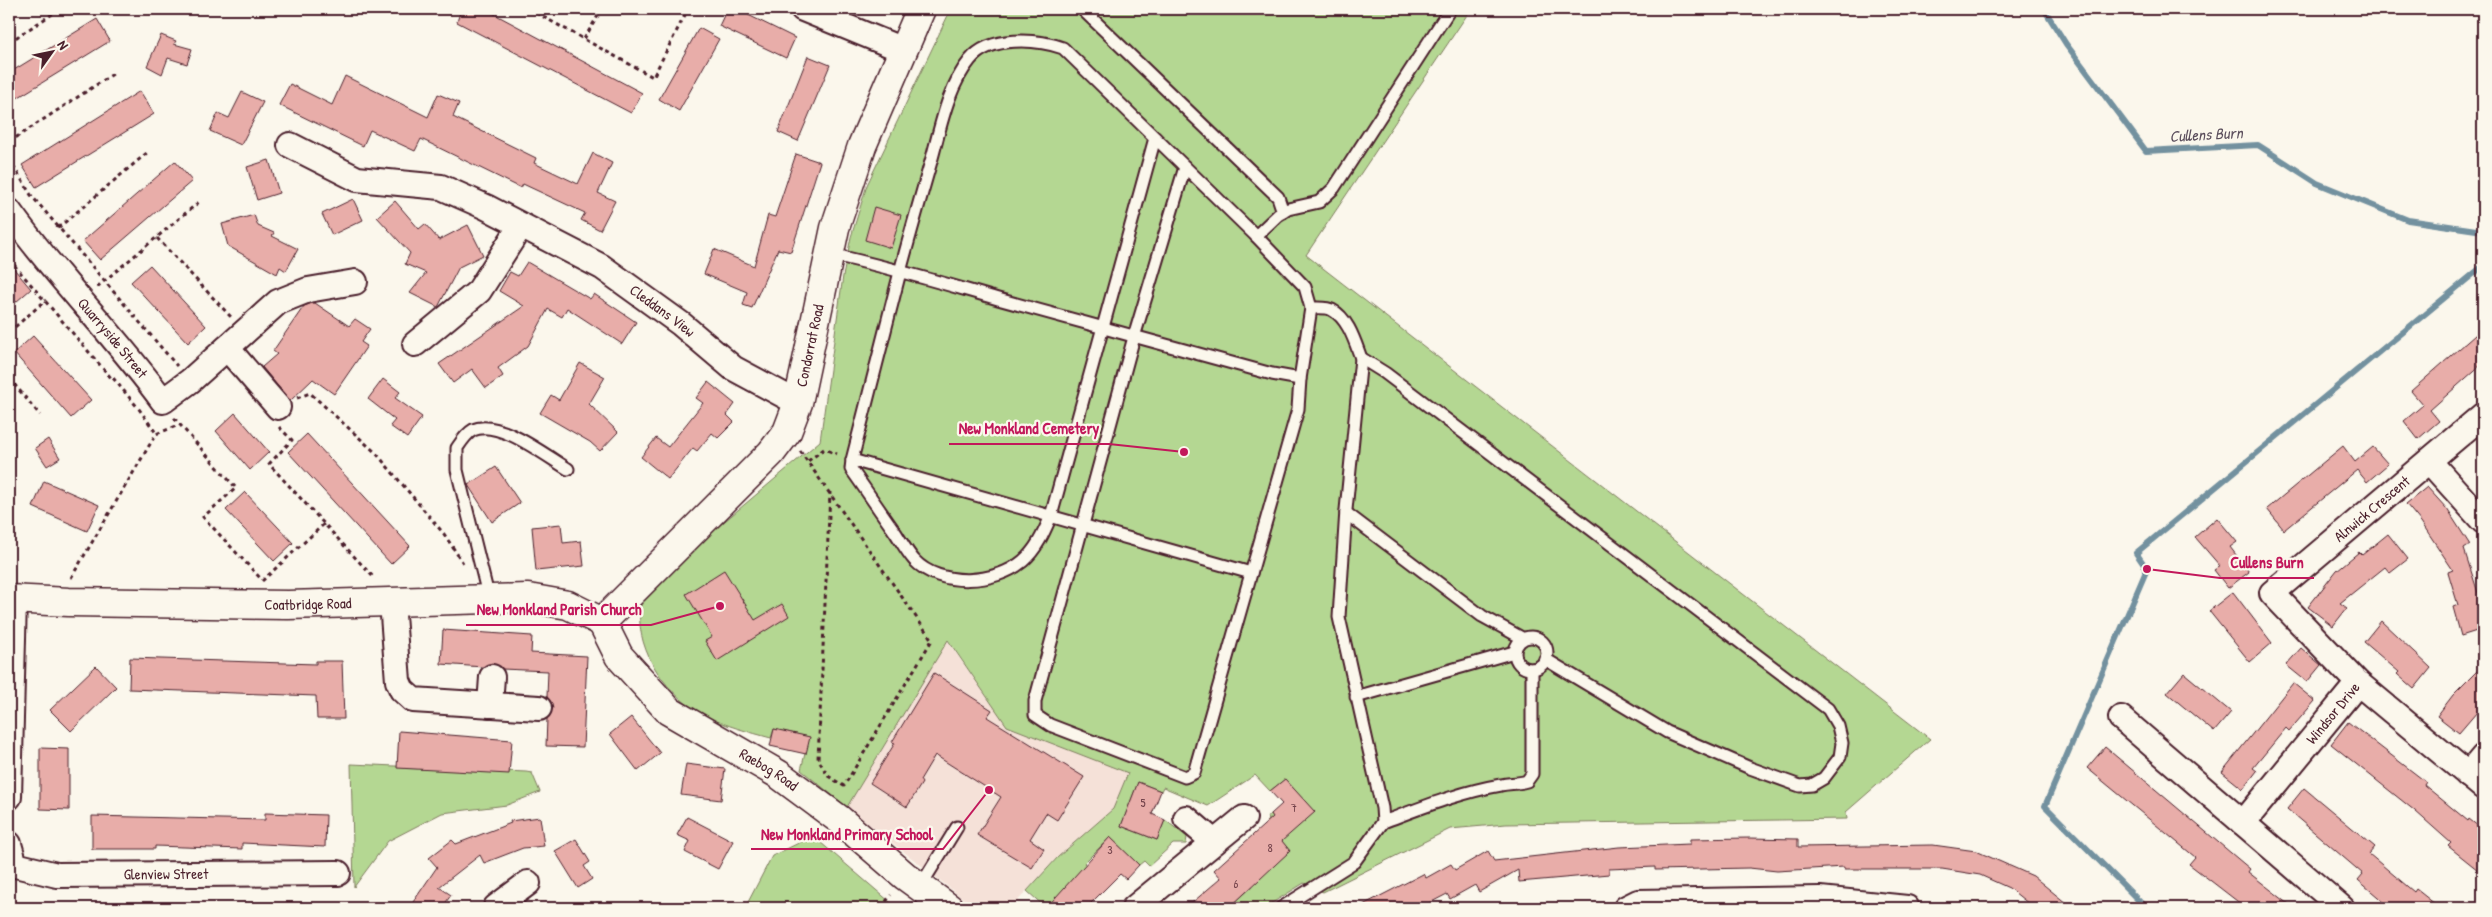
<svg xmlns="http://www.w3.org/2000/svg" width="2492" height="917" viewBox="0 0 2492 917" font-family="'Patrick Hand',sans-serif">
	<rect width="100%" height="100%" fill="#fbf7ec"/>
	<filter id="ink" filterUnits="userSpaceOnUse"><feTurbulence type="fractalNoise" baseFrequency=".02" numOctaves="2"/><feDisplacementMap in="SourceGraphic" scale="10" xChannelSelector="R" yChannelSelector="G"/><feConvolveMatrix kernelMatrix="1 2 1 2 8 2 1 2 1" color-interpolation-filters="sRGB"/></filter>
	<g filter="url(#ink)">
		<polygon fill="#f5e1d8" points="947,640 1007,726 1128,773 1113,809 1058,857 1011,908 975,908 847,807"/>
		<g fill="#b4d792" stroke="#7f7b5e">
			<path d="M951,9H1471L1306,255L1930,739L1846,812L1847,819L1506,824L1450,829L1323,892L1304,883L1264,908H1229L1253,886L1228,857L1273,866L1290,851L1266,823L1269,820L1267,817L1271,814L1289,834L1314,812L1285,779L1270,791L1255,775L1208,806L1163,787L1161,791L1138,782L1121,826L1157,840L1165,820L1187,837L1186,844H1173L1149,866L1144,861L1139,865L1110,837L1084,863L1103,881L1046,908L1027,891L1058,857L1113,809L1128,773L1007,726L948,640L847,807L801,770L809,737L774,729L771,738C749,732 726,726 706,716C668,697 636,653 640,610C641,601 646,592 650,584L820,441L843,276L851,237L867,185Z"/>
			<polygon points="351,764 526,772 532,773 540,792 507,805 442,813 388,841 354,887"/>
			<polygon points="813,836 897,908 745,908 772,856"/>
		</g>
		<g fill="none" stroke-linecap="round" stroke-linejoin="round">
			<g stroke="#73919f" stroke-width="6">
				<polyline points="2044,9 2066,44 2146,151 2258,145 2317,183 2408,220 2483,231"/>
				<polyline points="2146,908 2045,806 2147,569 2136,553 2483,266"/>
			</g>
		</g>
		<g fill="#e8ada9" stroke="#4a1f2b">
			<polygon points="461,9 485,9 642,93 631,113 457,22"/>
			<polygon points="727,9 736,9 795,38 786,58 719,26"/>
			<polygon points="97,19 110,41 9,103 9,73"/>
			<polygon points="699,28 719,39 679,111 659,99"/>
			<polygon points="161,35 176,41 174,44 192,49 187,64 168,58 162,74 147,66"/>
			<polygon points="808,56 830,65 798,141 778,132"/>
			<polygon points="345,76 428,117 438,94 459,103 453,117 536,158 534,163 578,184 593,153 612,163 598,193 615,201 600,230 581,220 585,213 523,184 521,188 421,139 415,151 370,130 363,146 279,105 290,84 332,105"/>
			<polygon points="140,91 154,114 36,187 22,165"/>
			<polygon points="242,92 263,102 241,145 210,131 218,113 229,118"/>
			<polygon points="796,154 820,162 791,252 778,249 752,308 743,305 747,292 704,274 714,249 754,266 768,215 775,217"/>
			<polygon points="269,160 279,193 257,200 247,167"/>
			<polygon points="175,161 192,181 100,260 83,241"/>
			<polygon points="353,199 363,220 332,235 322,214"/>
			<polygon points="395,201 419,229 425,224 439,240 468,225 483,255 459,267 438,307 410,293 426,273 405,264 410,253 377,217"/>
			<polygon points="874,207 901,215 891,248 865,240"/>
			<polygon points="254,215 258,226 274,233 272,236 298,249 286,271 280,267 277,274 228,246 222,224"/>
			<polygon points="527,262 590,299 594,294 636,322 622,344 567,308 562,317 548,309 528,346 498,368 503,376 486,388 472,369 453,383 439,364 524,306 499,291 510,272 518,276"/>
			<polygon points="9,263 31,289 9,308"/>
			<polygon points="150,265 206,326 188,343 131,282"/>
			<polygon points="312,303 315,303 349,326 355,319 370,329 361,342 367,346 334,394 313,379 290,401 262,367 277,354 273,351 304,306"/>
			<polygon points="2483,328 2483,363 2430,410 2439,421 2418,439 2404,421 2423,405 2411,391"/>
			<polygon points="33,336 91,400 71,418 14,353"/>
			<polygon points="580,363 605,377 589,404 618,432 600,451 590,442 540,413 551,395 559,400"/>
			<polygon points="383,379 400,392 395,398 422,417 407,438 390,426 395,420 368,399"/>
			<polygon points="708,382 735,404 727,415 734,422 718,438 712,433 697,451 693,448 668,479 641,457 656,438 668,447 703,403 696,398"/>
			<polygon points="235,413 269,452 250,470 216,431"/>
			<polygon points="307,434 410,546 391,564 288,452"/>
			<polygon points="48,439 60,458 47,466 35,448"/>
			<polygon points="2343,446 2355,462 2373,447 2388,464 2367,482 2357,470 2284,530 2267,509"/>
			<polygon points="496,467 520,503 492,522 468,485"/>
			<polygon points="44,481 99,505 87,531 33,507"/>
			<polygon points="2427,487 2447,509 2470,545 2464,549 2480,599 2483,597 2483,629 2461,636 2453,607 2458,605 2448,572 2453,570 2421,522 2406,504"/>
			<polygon points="245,492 293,543 274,561 226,510"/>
			<polygon points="2217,518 2237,542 2230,547 2249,572 2228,588 2214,570 2220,566 2195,537"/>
			<polygon points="561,524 563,543 581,541 584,566 536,571 532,527"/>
			<polygon points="2388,534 2408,559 2390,573 2385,567 2340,603 2347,608 2333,626 2308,607 2337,570 2359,552 2362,555"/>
			<polygon points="724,570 755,620 782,604 789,616 717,661 705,641 712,637 686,594"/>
			<polygon points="2233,592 2272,643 2250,662 2209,611"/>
			<polygon points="2381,621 2431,668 2414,689 2397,674 2399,672 2364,642"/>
			<polygon points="443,630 532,636 531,653 587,656 583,747 546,746 547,719 553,708 547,697 548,671 502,669 492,663 483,667 441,664"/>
			<polygon points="2301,648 2321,665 2307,682 2286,665"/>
			<polygon points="130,658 316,664 316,661 342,661 344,719 317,719 316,696 129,689"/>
			<polygon points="2483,665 2483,705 2459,733 2437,716 2453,695"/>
			<polygon points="96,666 116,687 71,731 50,710"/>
			<polygon points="934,673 992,710 987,717 1084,777 1057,820 1046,813 1030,839 1044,849 1032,868 977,835 1001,797 935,755 920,780 922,783 907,807 870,783 895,743 892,742"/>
			<polygon points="2184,673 2231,712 2214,732 2167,693"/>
			<polygon points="2293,683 2315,701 2289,731 2286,728 2253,768 2257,771 2243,789 2222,772"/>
			<polygon points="631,717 660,753 638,771 610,734"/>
			<polygon points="2348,722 2426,782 2424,785 2468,821 2469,819 2483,830 2483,874 2448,846 2451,843 2415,811 2331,744"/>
			<polygon points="774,729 810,737 806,754 770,746"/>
			<polygon points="399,731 512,740 509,774 397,768"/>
			<polygon points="2105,747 2250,869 2248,872 2294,908 2246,908 2189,864 2195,857 2087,768"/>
			<polygon points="40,748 69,749 69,810 40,809"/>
			<polygon points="686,764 725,769 721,800 681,795"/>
			<polygon points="1285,779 1315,812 1282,841 1290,851 1229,908 1186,908 1221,878 1214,870 1273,817 1271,814 1282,804 1270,791"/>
			<polygon points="1138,782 1161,791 1152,814 1165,820 1157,840 1121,826"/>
			<polygon points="2304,788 2375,847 2369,854 2414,892 2416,889 2440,908 2391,908 2358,880 2363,874 2287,809"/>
			<polygon points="265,813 326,815 325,847 242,843 242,849 155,846 155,849 92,849 92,816 265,820"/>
			<polygon points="540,817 544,846 523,848 484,863 480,855 439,887 451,895 442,908 409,908 437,867 429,858 452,840 456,844 511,823 510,821"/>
			<polygon points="687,817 733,841 718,869 685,852 690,841 677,835"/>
			<polygon points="1110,837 1139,865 1126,879 1120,874 1086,908 1046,908"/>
			<polygon points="1749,838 1798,839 1798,847 1933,845 1976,851 2033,876 2072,908 2034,908 2009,888 1980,875 1942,869 1844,869 1844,867 1777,871 1749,868 1655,870 1655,867 1609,869 1609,874 1519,882 1518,870 1479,892 1475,885 1450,899 1447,894 1420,908 1357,908 1423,874 1426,878 1451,864 1455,870 1488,851 1494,861 1619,847 1690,844 1690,839"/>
			<polygon points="576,839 590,862 584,866 592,879 578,888 555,851"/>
		</g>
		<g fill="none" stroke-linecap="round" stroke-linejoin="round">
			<g stroke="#4a1f2b" stroke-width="15">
				<g id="service">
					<polyline points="1082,9 1278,197 1283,212"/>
					<polyline points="1185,167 1134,337 1035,701 1035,715 1050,725 1185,777 1194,773 1298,409 1300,379"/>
					<polyline points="1256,236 1278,215 1288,209 1319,202 1334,188 1450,9"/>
					<path d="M829,254C886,266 942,283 998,299C1089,324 1181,349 1272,374L1300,379L1311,308L1305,287L1256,236L1063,48C1037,39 990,35 970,60C948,87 941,125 932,158C921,196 910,234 900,272L852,460L1251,573"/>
					<polyline points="1361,358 1385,373 1828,709 1838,726 1842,743 1840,757 1824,778 1812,785 1800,786 1750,768 1667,732 1545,659"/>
					<path d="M852,460L851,469C866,490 880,511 895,532C901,541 907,552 914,560C940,588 996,584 1023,561C1037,549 1044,532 1051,516L1155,138"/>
					<polyline points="1346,513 1482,616 1522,638"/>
					<path d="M489,599L457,470V448C461,442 466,434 473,430C498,418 546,456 568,469"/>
					<circle cx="1531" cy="653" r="16"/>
					<polyline points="1356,697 1514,652"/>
					<path d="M1383,822C1421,808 1460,792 1501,785C1510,783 1518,784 1527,781L1532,774V669"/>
					<polyline points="920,887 957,827"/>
					<path d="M1281,908L1354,862L1383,822L1382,808L1339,617L1346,510L1361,358C1355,342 1348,318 1332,310C1327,307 1317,308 1311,308"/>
				</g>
			</g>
			<g stroke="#4a1f2b" stroke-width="28">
				<g id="minor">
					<polyline points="803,9 903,50"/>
					<path id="s1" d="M290,145L357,179L441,187L486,207L602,267L681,324L733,368L798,403"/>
					<path id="s2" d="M9,211C56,277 115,335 163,401L190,381L278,302L308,290L355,282"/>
					<polyline points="415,344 479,291 520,227"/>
					<polyline points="227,348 278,407"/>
					<polyline points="2483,415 2272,593 2358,683 2483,787"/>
					<polyline points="2429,461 2483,521"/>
					<polyline points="392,602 398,681 402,690 413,700 539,708"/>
					<polyline points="490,705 492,677"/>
					<polyline points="2121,718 2342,908"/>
					<polyline points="2468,775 2483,757"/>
					<polyline points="9,797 14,599"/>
					<polyline points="1186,818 1214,842"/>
					<path id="s3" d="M2243,823L2358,683"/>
					<path id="s4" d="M9,844L15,865L57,875L338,873"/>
					<polyline points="496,907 528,883"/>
					<polyline points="1134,908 1244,818"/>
					<polyline points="1626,908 1638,902 1820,899 1907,908"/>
				</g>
			</g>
			<g stroke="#4a1f2b" stroke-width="31">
				<g id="secondary">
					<path id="s5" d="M9,599L69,602L288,605L528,598L568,605L602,622"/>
					<path id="s6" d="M602,622L771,453L787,432L798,403L835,228L862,146L921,9"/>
					<path id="s7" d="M602,622L619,656L669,711L778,774L840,820L905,876L949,908"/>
				</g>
			</g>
			<g stroke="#4a1f2b" stroke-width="3" stroke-dasharray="4 4" stroke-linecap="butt">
				<polyline points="529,9 653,77 688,9"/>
				<polyline points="584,39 602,9"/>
				<polyline points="9,42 60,9"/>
				<polyline points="9,142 116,72"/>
				<polyline points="9,159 31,195 177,366"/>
				<polyline points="58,228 148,152"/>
				<polyline points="157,238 231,317"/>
				<polyline points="9,259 112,379"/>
				<polyline points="97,287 199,202"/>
				<polyline points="9,332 46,300"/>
				<polyline points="9,378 40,415"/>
				<polyline points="113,378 139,409 156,433"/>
				<polyline points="297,398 310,393 376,453 444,534 463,563"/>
				<polyline points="174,418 236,488 203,517 262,580"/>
				<polyline points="279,427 292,440 269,464 375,579"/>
				<polyline points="800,451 932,640 844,786 828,776 818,759 830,492"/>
				<polyline points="808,461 824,449 837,454"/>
				<polyline points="71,578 156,434 179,425"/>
				<polyline points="262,581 324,524"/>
				<polyline points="881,908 891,895"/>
			</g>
			<use href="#service" stroke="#fbf7ec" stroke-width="11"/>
			<use href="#minor" stroke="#fbf7ec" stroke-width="24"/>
			<use href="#secondary" stroke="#fbf7ec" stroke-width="28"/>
		</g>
	</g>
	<g text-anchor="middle" stroke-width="4.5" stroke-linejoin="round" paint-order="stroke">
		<g font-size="12" fill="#72424a">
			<text x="1143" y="807">5</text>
			<text x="1294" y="812">7</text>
			<text x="1270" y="852">8</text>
			<text x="1110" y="854">3</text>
			<text x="1236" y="888">6</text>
		</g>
		<g font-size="15" fill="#4a1f2b" stroke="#fbf7ec">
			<text dy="5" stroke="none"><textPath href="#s1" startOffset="414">Cleddans View</textPath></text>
			<text dy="5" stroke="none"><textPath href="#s2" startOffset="164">Quarryside Street</textPath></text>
			<text dy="5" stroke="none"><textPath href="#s6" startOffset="355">Condorrat Road</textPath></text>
			<text transform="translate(2372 509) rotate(-40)" y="5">Alnwick Crescent</text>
			<text dy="5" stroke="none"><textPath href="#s5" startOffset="299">Coatbridge Road</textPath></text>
			<text dy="5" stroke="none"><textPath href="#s3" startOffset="142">Windsor Drive</textPath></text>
			<text dy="5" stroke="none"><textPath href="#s7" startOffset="228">Raebog Road</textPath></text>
			<text dy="5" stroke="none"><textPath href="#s4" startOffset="174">Glenview Street</textPath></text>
		</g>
		<g font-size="16" font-style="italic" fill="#5b4e5c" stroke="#fbf7ec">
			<text transform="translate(2206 134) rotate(-3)" y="6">Cullens Burn</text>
		</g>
	</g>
	<path fill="none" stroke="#c2185b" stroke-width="2" d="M1184 452L1109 444H949M2147 569L2220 578H2314M720 606L651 625H466M989 790L943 849H751"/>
	<g fill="#c2185b" stroke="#fbf7ec" stroke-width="2">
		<circle cx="1184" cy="452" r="5"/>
		<circle cx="2147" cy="569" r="5"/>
		<circle cx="720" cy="606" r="5"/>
		<circle cx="989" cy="790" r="5"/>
	</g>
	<g font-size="16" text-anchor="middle" font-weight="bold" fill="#c2185b" stroke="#fbf7ec" stroke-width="4.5" stroke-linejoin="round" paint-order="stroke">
		<text x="1029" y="434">New Monkland Cemetery</text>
		<text x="2267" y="568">Cullens Burn</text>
		<text x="559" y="615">New Monkland Parish Church</text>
		<text x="847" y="840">New Monkland Primary School</text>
	</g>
	<rect width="2492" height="917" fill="none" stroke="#fbf7ec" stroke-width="30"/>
	<rect x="15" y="15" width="2462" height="887" fill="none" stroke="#4a1f2b" stroke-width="2" filter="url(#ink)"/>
	<g transform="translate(52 52) rotate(57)" stroke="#fbf7ec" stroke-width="4" paint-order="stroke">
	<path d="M0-4L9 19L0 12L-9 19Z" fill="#4a1f2b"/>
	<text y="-8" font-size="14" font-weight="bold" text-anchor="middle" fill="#4a1f2b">N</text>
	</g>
</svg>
